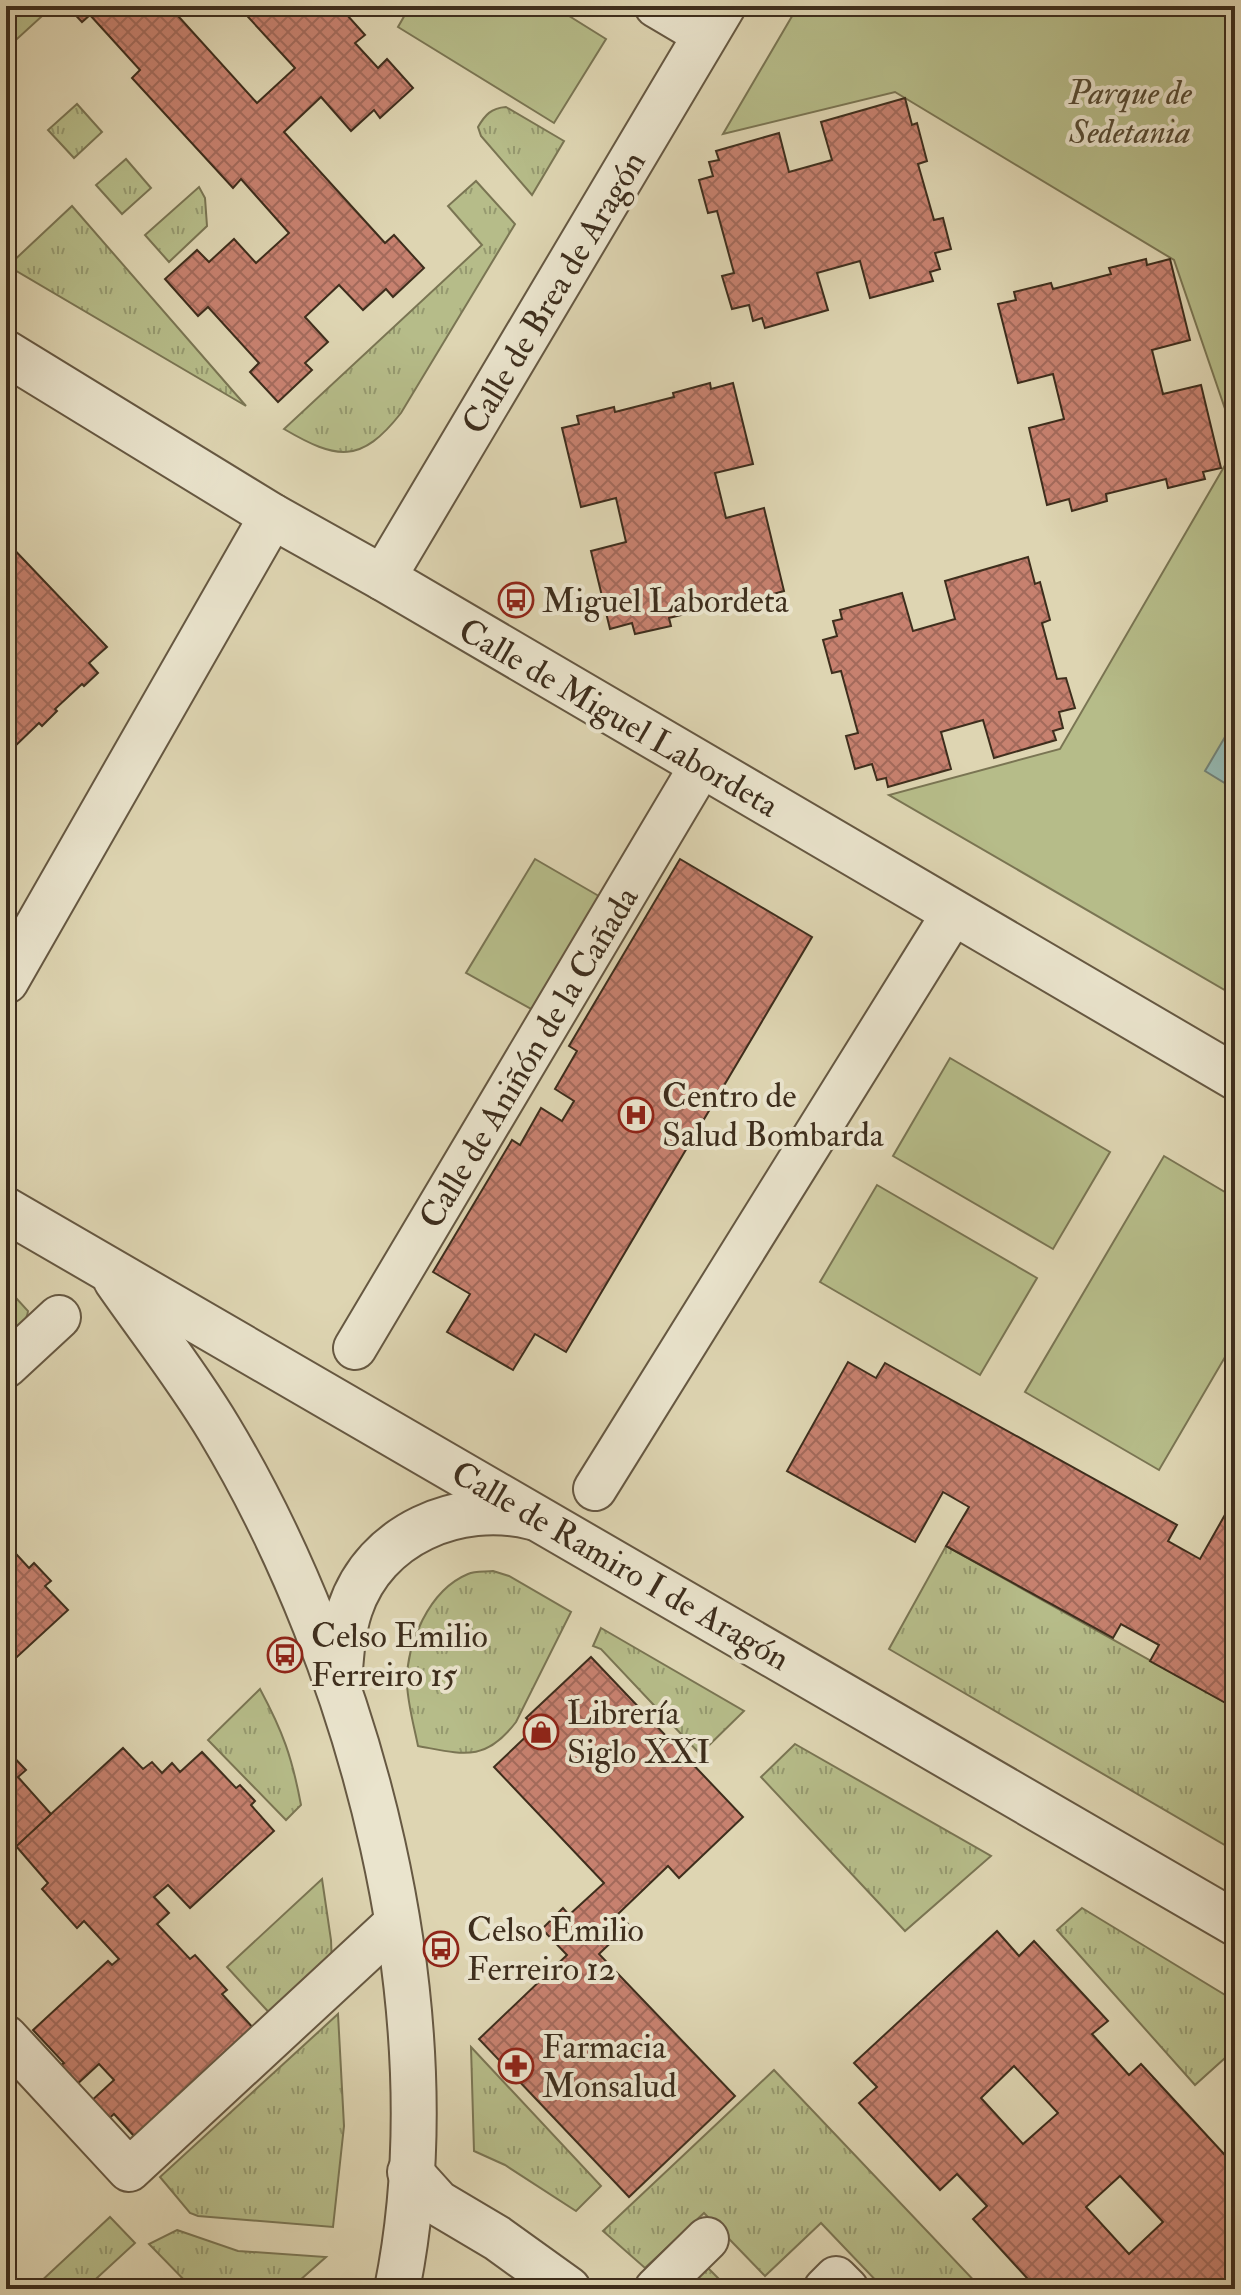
<svg xmlns="http://www.w3.org/2000/svg" width="1241" height="2295" viewBox="0 0 1241 2295" font-family="'IM FELL Double Pica',serif">
	<defs>
		<pattern id="grass-tufts" width="24" height="20" patternUnits="userSpaceOnUse" patternTransform="scale(2)"><rect width="24" height="20" fill="#b6bc89"/><path d="M3 7l-1-3M5 7V3M7 7l1-3M15 17l-1-3M17 17v-4M19 17l1-3" fill="none" stroke="#95996f"/></pattern>
		<pattern id="building-cross-hatch" width="8" height="8" patternUnits="userSpaceOnUse" patternTransform="scale(2)"><rect width="8" height="8" fill="#c7816f"/><path d="M0 0l8 8M0 8l8-8" fill="none" stroke="#a36a5b"/></pattern>
	</defs>
	<rect width="100%" height="100%" fill="#ded5b2"/>
	<filter id="stains"><feTurbulence type="fractalNoise" baseFrequency=".0025" numOctaves="4"/><feColorMatrix values="0 0 0 0 .2 0 0 0 0 .09 0 0 0 0 .02 0 0 0 .5 -.17"/></filter>
	<radialGradient id="worn" r=".72"><stop offset=".6" stop-color="#630" stop-opacity="0"/><stop offset="1" stop-color="#630" stop-opacity=".3"/></radialGradient>
	<g fill="url(#grass-tufts)" stroke="#7a7553" stroke-width="2">
		<polygon points="6,6 31,6 41,17 6,49"/>
		<polygon points="77,104 102,132 74,158 48,130"/>
		<path d="M506,107L564,141L532,195L481,136L478,127C485,115 491,108 506,107Z"/>
		<polygon points="126,159 151,188 122,214 96,185"/>
		<path d="M476,181L515,224L401,413C361,464 337,460 284,429L482,245L448,206Z"/>
		<polygon points="199,187 205,198 207,226 169,262 145,235"/>
		<polygon points="72,206 246,406 8,266"/>
		<path d="M6,1287L28,1311C27,1323 14,1331 6,1339Z"/>
		<polygon points="946,1546 1235,1708 1235,1851 889,1649"/>
		<path d="M493,1571L509,1576L571,1612L516,1722C485,1763 462,1754 418,1746C414,1726 408,1705 407,1684C406,1644 429,1590 468,1574C475,1571 485,1572 493,1571Z"/>
		<polygon points="601,1628 744,1711 700,1754 601,1649 593,1646"/>
		<path d="M260,1689C283,1732 292,1757 301,1805L286,1820L208,1740Z"/>
		<polygon points="795,1744 991,1856 905,1931 761,1777"/>
		<polygon points="322,1879 331,1940 332,1966 275,2019 227,1967"/>
		<polygon points="1082,1908 1235,2001 1235,2049 1195,2085 1057,1930"/>
		<polygon points="338,2014 344,2126 333,2227 198,2216 190,2213 160,2177"/>
		<polygon points="471,2047 601,2186 576,2211 505,2165 474,2151"/>
		<polygon points="774,2070 982,2289 884,2289 821,2223 765,2276 704,2213 645,2268 603,2231"/>
		<polygon points="110,2217 135,2243 85,2289 42,2289 38,2284"/>
		<polygon points="177,2230 238,2251 326,2257 290,2289 193,2289 149,2244"/>
		<polygon points="706,2266 729,2289 682,2289"/>
	</g>
	<g fill="#b6bc89" stroke="#7a7553" stroke-width="2">
		<polygon points="410,6 553,6 606,39 554,123 398,27"/>
		<polygon points="798,6 1235,6 1235,438 1174,260 895,92 723,134"/>
		<polygon points="1235,448 1235,996 889,795 1060,749"/>
		<polygon points="535,859 616,906 551,1020 466,973"/>
		<polygon points="950,1058 1110,1152 1053,1249 893,1156"/>
		<polygon points="1164,1156 1235,1198 1235,1340 1159,1470 1025,1392"/>
		<polygon points="877,1185 1037,1278 980,1375 820,1282"/>
	</g>
	<polygon fill="#94b8b1" stroke="#728176" stroke-width="2" points="1235,720 1235,773 1228,785 1205,771"/>
	<g fill="url(#building-cross-hatch)" stroke="#3e2e1d" stroke-width="2" fill-rule="evenodd">
		<polygon points="67,6 190,6 179,17 257,103 295,68 238,6 339,6 365,35 355,43 378,68 387,59 413,88 380,118 374,110 351,131 321,97 284,132 385,243 394,235 424,268 393,297 386,289 363,310 339,285 305,317 328,342 305,363 312,370 278,402 250,372 259,363 208,307 198,316 165,279 197,250 209,262 234,239 256,263 289,233 241,179 233,188 132,78 140,70 90,15 82,22"/>
		<polygon points="905,98 912,125 917,123 927,161 918,164 934,220 943,218 951,249 935,253 940,269 930,272 933,281 870,298 860,261 817,273 828,310 765,328 762,318 753,321 749,305 732,309 722,276 734,273 717,211 708,213 699,180 713,176 709,162 719,160 716,151 779,133 789,172 832,160 821,122"/>
		<polygon points="1146,259 1147,265 1170,259 1190,340 1152,350 1163,394 1201,385 1221,468 1203,472 1205,479 1168,488 1166,479 1106,494 1107,501 1072,511 1069,499 1047,505 1029,428 1064,419 1053,374 1018,383 998,304 1016,300 1014,292 1051,283 1053,289 1111,274 1109,268"/>
		<polygon points="710,383 711,389 733,383 753,464 715,473 726,518 764,508 784,591 766,596 768,603 731,612 729,603 669,618 671,626 635,634 632,623 610,629 591,551 626,542 616,498 581,507 562,428 579,424 577,416 614,407 615,412 674,397 673,393"/>
		<polygon points="6,541 107,647 89,663 98,673 84,686 82,684 55,709 57,711 42,726 39,723 9,752 6,748"/>
		<polygon points="1028,557 1035,584 1040,582 1050,620 1042,623 1057,679 1066,678 1075,708 1059,712 1063,728 1053,731 1056,740 994,758 983,720 941,732 951,769 888,787 886,778 877,780 872,764 855,769 846,736 858,733 841,671 832,673 823,640 837,636 833,621 842,619 840,610 902,593 913,631 955,619 945,581"/>
		<polygon points="680,859 812,937 566,1352 535,1334 513,1370 447,1332 470,1294 433,1272 512,1140 520,1145 541,1108 562,1121 574,1101 555,1089 577,1051 569,1046"/>
		<polygon points="848,1362 876,1378 885,1363 1177,1525 1168,1541 1200,1559 1235,1497 1235,1700 1231,1706 1150,1661 1159,1645 1121,1624 1113,1638 946,1546 969,1507 943,1492 915,1542 787,1471"/>
		<polygon points="6,1543 29,1568 34,1563 51,1581 45,1586 68,1610 6,1667"/>
		<polygon points="591,1657 743,1817 679,1878 668,1866 618,1914 629,1925 599,1954 735,2096 629,2197 479,2039 567,1955 542,1929 563,1908 569,1915 604,1883 494,1767 536,1727 526,1718"/>
		<polygon points="123,1748 143,1769 152,1762 162,1773 172,1763 180,1772 202,1752 236,1788 240,1785 255,1801 251,1805 274,1831 190,1908 168,1885 154,1897 169,1913 157,1924 190,1959 195,1955 227,1990 222,1994 257,2032 143,2146 114,2114 106,2121 89,2103 114,2080 99,2064 74,2087 57,2068 64,2063 33,2030 108,1961 112,1965 119,1959 84,1921 77,1928 42,1889 48,1883 16,1846"/>
		<polygon points="6,1749 26,1770 18,1777 51,1814 9,1853 13,1858 6,1864"/>
		<path d="M997,1931L1019,1956L1034,1941L1108,2021L1092,2034L1129,2075L1141,2064L1235,2166V2289H1229L1226,2286L1222,2289H1037L973,2219L987,2206L957,2174L940,2190L859,2103L877,2087L854,2063ZM1014,2066L1058,2113L1023,2144L981,2098ZM1120,2176L1163,2222L1129,2254L1086,2207Z"/>
	</g>
	<g fill="none" stroke-linecap="round" stroke-linejoin="round">
		<g stroke="#665842" stroke-width="46">
			<g id="pedestrian">
				<polyline points="656,6 705,35"/>
				<polyline points="355,1348 701,766"/>
				<polyline points="6,1366 59,1317"/>
				<polyline points="595,1489 954,912"/>
				<polyline points="6,2037 129,2170 397,1922"/>
				<polyline points="656,2289 707,2239"/>
				<polyline points="825,2289 836,2278 847,2289"/>
			</g>
		</g>
		<g stroke="#665842" stroke-width="48">
			<g id="minor">
				<polyline points="6,353 272,516 383,578 1235,1077"/>
				<polyline points="383,578 723,6"/>
				<polyline points="6,981 272,516"/>
				<polyline points="6,1210 1235,1923"/>
				<path d="M116,1280C150,1329 188,1377 219,1429C362,1667 453,2013 397,2289"/>
				<path d="M339,1683C341,1658 342,1633 350,1609C375,1534 458,1499 532,1517"/>
				<polyline points="410,2172 438,2203 497,2238 568,2289"/>
			</g>
		</g>
		<use href="#pedestrian" stroke="#eae4cd" stroke-width="42"/>
		<use href="#minor" stroke="#eae4cd" stroke-width="44"/>
	</g>
	<defs>
		<g id="bus-ring" transform="scale(1.8)"><circle r="9.5" fill="#eae4cd" stroke="#8f2418" stroke-width="1.5"/><path d="M-5-6H5V4H4V6H2V4H-2V6H-4V4H-5ZM-3.5-4V0h7V-4ZM-3.5 1.2v1.5H-2V1.2ZM2 1.2v1.5H3.5V1.2Z" fill="#8f2418"/></g>
		<g id="hospital-ring" transform="scale(1.8)"><circle r="9.5" fill="#eae4cd" stroke="#8f2418" stroke-width="1.5"/><path d="M-5-5h3v3.5h4V-5h3V5h-3V1.5h-4V5h-3Z" fill="#8f2418"/></g>
		<g id="shop-ring" transform="scale(1.8)"><circle r="9.5" fill="#eae4cd" stroke="#8f2418" stroke-width="1.5"/><path d="M-5-2.5h2.3a2.7 3.5 0 0 1 5.4 0H5L5.5 6h-11ZM-1.5-2.5h3a1.5 2.3 0 0 0-3 0Z" fill="#8f2418"/></g>
		<g id="pharmacy-ring" transform="scale(1.8)"><circle r="9.5" fill="#eae4cd" stroke="#8f2418" stroke-width="1.5"/><path d="M-2-6h4v4h4v4h-4v4h-4v-4h-4v-4h4Z" fill="#8f2418"/></g>
	</defs>
	<g fill-rule="evenodd">
		<use href="#bus-ring" x="516" y="600"/>
		<use href="#hospital-ring" x="636" y="1115"/>
		<use href="#bus-ring" x="285" y="1655"/>
		<use href="#shop-ring" x="541" y="1732"/>
		<use href="#bus-ring" x="441" y="1949"/>
		<use href="#pharmacy-ring" x="516" y="2066"/>
	</g>
	<g text-anchor="middle" stroke-width="8" stroke-linejoin="round" paint-order="stroke">
		<g font-size="34" font-style="italic" fill="#564a33" stroke="#eae4cd">
			<text x="1130" y="104">Parque de<tspan x="1130" dy="39">Sedetania</tspan></text>
		</g>
		<g font-size="34" fill="#3e2e1d" stroke="#eae4cd">
			<text transform="translate(553 292) rotate(-59)" y="12">Calle de Brea de Aragón</text>
			<text transform="translate(619 717) rotate(30)" y="12">Calle de Miguel Labordeta</text>
			<text transform="translate(528 1057) rotate(-59)" y="12">Calle de Aniñón de la Cañada</text>
			<text transform="translate(621 1565) rotate(30)" y="12">Calle de Ramiro I de Aragón</text>
		</g>
		<g font-size="34" fill="#3e2e1d" stroke="#eae4cd" text-anchor="start">
			<text x="542" y="612">Miguel Labordeta</text>
			<text x="662" y="1107">Centro de<tspan x="662" dy="39">Salud Bombarda</tspan></text>
			<text x="311" y="1647">Celso Emilio<tspan x="311" dy="39">Ferreiro 15</tspan></text>
			<text x="567" y="1724">Librería<tspan x="567" dy="39">Siglo XXI</tspan></text>
			<text x="467" y="1941">Celso Emilio<tspan x="467" dy="39">Ferreiro 12</tspan></text>
			<text x="542" y="2058">Farmacia<tspan x="542" dy="39">Monsalud</tspan></text>
		</g>
	</g>
	<rect width="1241" height="2295" fill="none" stroke="#ded5b2" stroke-width="32"/>
	<rect x="8" y="8" width="1225" height="2279" fill="none" stroke="#3e2e1d" stroke-width="4"/>
	<rect x="16" y="16" width="1209" height="2263" fill="none" stroke="#3e2e1d" stroke-width="2"/>
	<rect width="100%" height="100%" filter="url(#stains)"/>
	<rect width="100%" height="100%" fill="url(#worn)"/>
</svg>
